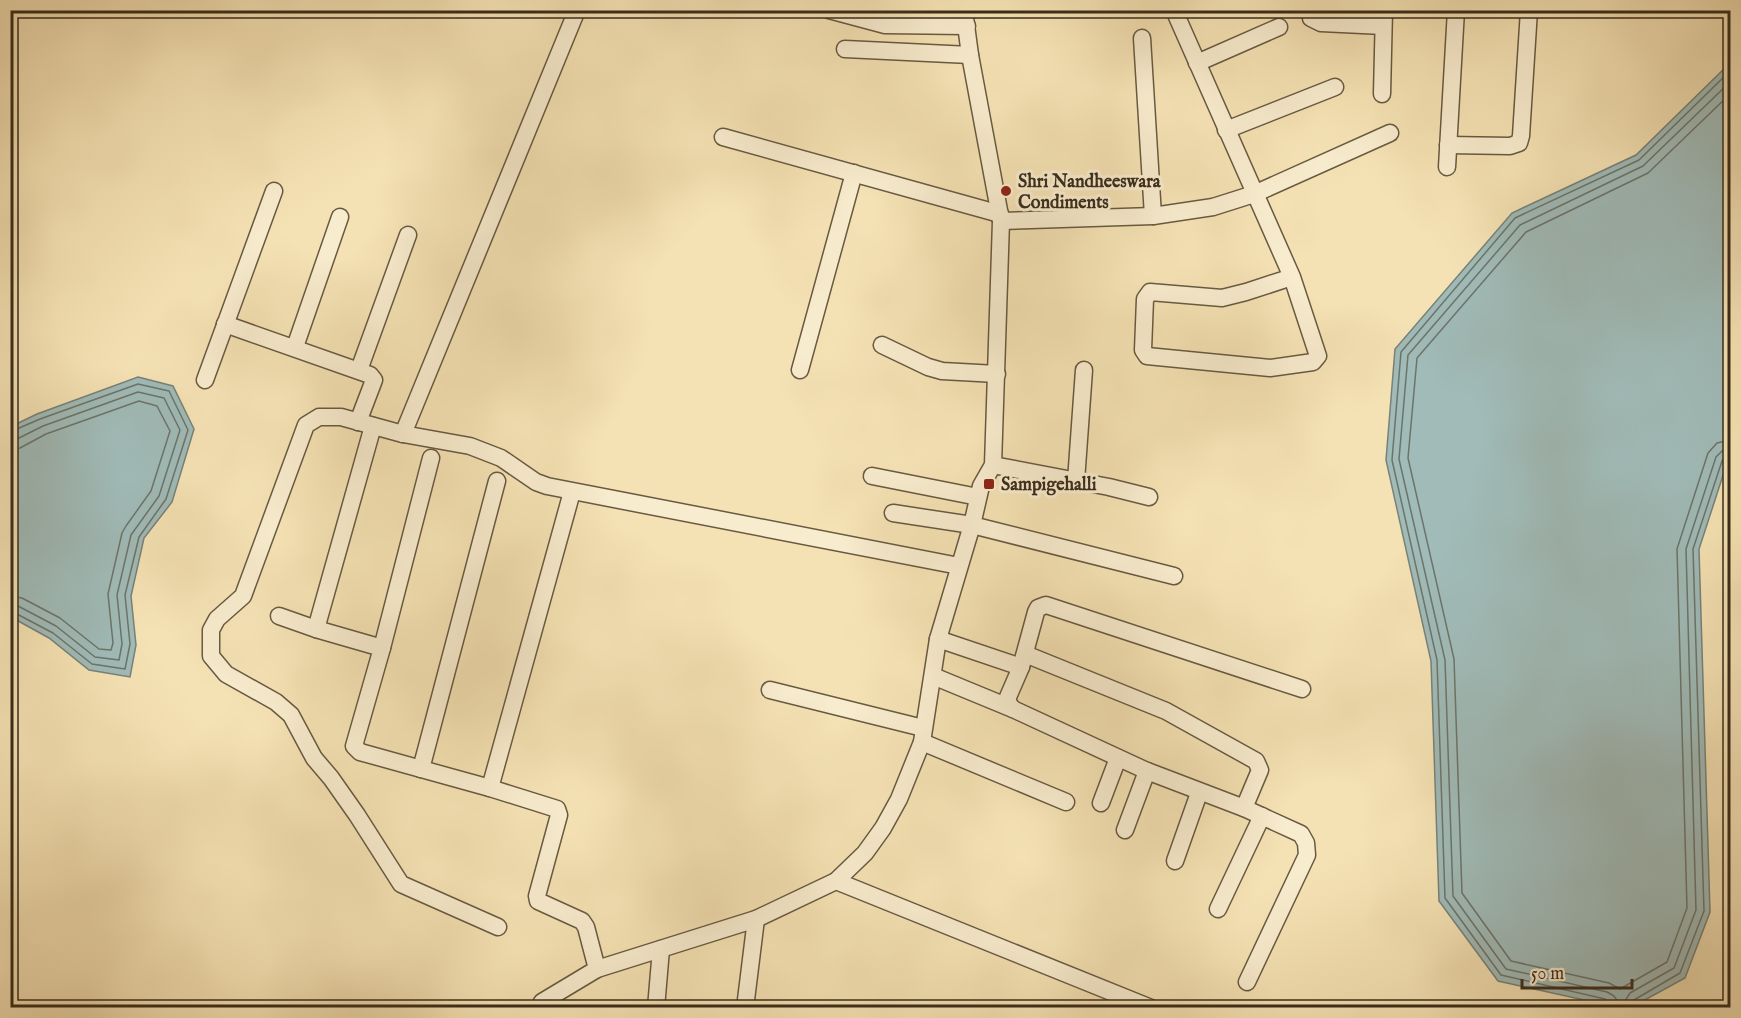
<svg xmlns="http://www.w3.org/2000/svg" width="1741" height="1018" viewBox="0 0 1741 1018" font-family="'IM FELL English',serif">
	<rect width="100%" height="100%" fill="#f5e2b4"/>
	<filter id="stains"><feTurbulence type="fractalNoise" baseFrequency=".00333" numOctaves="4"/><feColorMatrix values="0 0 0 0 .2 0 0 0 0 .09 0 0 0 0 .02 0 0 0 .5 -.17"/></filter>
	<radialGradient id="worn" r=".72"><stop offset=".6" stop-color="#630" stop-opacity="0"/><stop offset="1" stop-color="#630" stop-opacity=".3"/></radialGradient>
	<g fill="#a0bbb8" stroke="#778279" stroke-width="1.5">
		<polygon points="1730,63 1730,454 1699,549 1710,912 1685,978 1632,1007 1616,1007 1498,981 1439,901 1431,661 1386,460 1395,349 1512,213 1636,155"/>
		<polygon points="138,377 173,386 194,429 172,502 144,538 131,596 136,645 130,677 89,670 49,638 11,617 10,427 37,414"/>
	</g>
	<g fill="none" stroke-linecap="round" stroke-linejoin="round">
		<g stroke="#6c746a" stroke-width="1.5">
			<polyline points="1730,82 1643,166 1520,225 1408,355 1399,459 1445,660 1453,896 1506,969 1607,992 1614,996 1620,1005 1623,1004 1630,993 1674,968 1696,910 1686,549 1716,457 1722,451 1730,449"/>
			<polyline points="1730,94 1648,173 1526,232 1417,358 1408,458 1454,659 1462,893 1511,961 1609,983 1620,989 1667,962 1687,908 1677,549 1708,453 1717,443 1730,440"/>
			<polyline points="10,432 40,419 138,384 169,391 188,430 166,499 139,537 125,595 130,644 125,669 92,664 53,633 15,613 10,613"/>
			<polyline points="10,440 17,439 43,426 138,392 164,398 180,430 159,496 131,535 117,595 122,644 119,660 95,657 56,626 18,606 10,605"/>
			<polyline points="10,449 20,448 46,434 139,401 157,406 170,431 151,491 126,526 122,533 108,594 113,643 111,650 99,649 60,618 22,598 10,596"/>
			<polyline points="1610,1008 1609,1002 1605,999 1501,975 1445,898 1437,660 1392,460 1401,352 1515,218 1639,160 1730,71"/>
			<polyline points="1631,1008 1634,1000 1680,973 1704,911 1693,549 1722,461 1725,457 1730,456"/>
		</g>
		<g stroke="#685a41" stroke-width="19">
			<g id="minor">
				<polyline points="829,10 885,25 967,26"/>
				<polyline points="1174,10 1292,277 1318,356 1313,362 1270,368 1147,356 1143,350 1145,299 1150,292 1222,298 1246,292 1292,277"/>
				<polyline points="1310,10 1311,18 1321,23 1383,26"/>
				<polyline points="1142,38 1153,216"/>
				<polyline points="845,49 970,55"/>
				<polyline points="1197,63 1279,27"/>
				<polyline points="1382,94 1384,10"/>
				<polyline points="1226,130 1335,87"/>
				<polyline points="723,137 1000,214"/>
				<polyline points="1448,145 1510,146 1519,143 1521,136 1529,10"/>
				<polyline points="1447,167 1456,10"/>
				<polyline points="1001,221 1153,216 1213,207 1254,194 1390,133"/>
				<polyline points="225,324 370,375 374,380 358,422"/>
				<polyline points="882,345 928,367 942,371 997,374"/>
				<polyline points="295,347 340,217"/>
				<polyline points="359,370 408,235"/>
				<polyline points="800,370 854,173"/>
				<polyline points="205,380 274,191"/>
				<polyline points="373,426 316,629 382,648 354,746 360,752 490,788 557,809 559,815 537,896 538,901 582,921 586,927 597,969"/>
				<polyline points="403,434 577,10"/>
				<polyline points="993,465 1109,487 1149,497"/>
				<polyline points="872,476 978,497"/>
				<polyline points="1076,481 1084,370"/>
				<polyline points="893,513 972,525 1174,576"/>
				<polyline points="279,616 316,629"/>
				<polyline points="938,639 1021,667"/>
				<polyline points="382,648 431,458"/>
				<polyline points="1025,654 1166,711 1256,761 1260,770 1244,808"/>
				<polyline points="933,676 1013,709"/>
				<polyline points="770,690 923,728"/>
				<polyline points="922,742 1066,802"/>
				<polyline points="421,769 497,481"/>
				<polyline points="490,788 570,499"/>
				<polyline points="1101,803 1118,758"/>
				<polyline points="1125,830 1147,771"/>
				<polyline points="1175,861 1199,793"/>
				<polyline points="836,881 1151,1008"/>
				<polyline points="1218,909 1262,816"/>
				<polyline points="498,927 401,884 357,815 331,778 314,758 291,715 276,702 226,674 211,656 211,630 217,619 243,596 306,425 319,417 341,417 403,434 470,446 501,458 536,482 547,486 959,566"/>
				<polyline points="1247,982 1307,855 1306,843 1301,834 1244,808 1147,771 1013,709 1008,703 1008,697 1021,667 1036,612 1038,608 1046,605 1302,689"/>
				<polyline points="539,1008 542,1002 597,969 756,919 836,881 865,853 883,828 899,799 922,742 938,639 972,525 981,486 993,465 1001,221 970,55 964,10"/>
				<polyline points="656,1008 661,949"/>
				<polyline points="745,1008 756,919"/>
			</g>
		</g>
		<use href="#minor" stroke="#f8ecce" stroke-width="16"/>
	</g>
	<g fill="#8f2418" stroke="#f8ecce" stroke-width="2">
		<circle cx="1006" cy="191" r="6"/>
		<rect x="983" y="478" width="12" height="12" rx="3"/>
	</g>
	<g text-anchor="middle" stroke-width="6" stroke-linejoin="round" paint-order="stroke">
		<g font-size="18" font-weight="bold" fill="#392c1b" stroke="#f8ecce" text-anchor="start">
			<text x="1018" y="187">Shri Nandheeswara<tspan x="1018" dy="21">Condiments</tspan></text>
			<text x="1001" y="490">Sampigehalli</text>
		</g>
	</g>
	<rect width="1741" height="1018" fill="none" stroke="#f5e2b4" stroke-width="36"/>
	<rect x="12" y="12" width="1717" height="994" fill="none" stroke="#392c1b" stroke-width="3"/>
	<rect x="18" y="18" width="1705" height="982" fill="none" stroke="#392c1b" stroke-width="1.5"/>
	<path d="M1522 979v9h110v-9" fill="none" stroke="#392c1b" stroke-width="3"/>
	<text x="1531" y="979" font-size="18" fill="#392c1b" stroke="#f8ecce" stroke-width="4.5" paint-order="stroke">50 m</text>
	<rect width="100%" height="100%" filter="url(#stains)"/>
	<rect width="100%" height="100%" fill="url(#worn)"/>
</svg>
